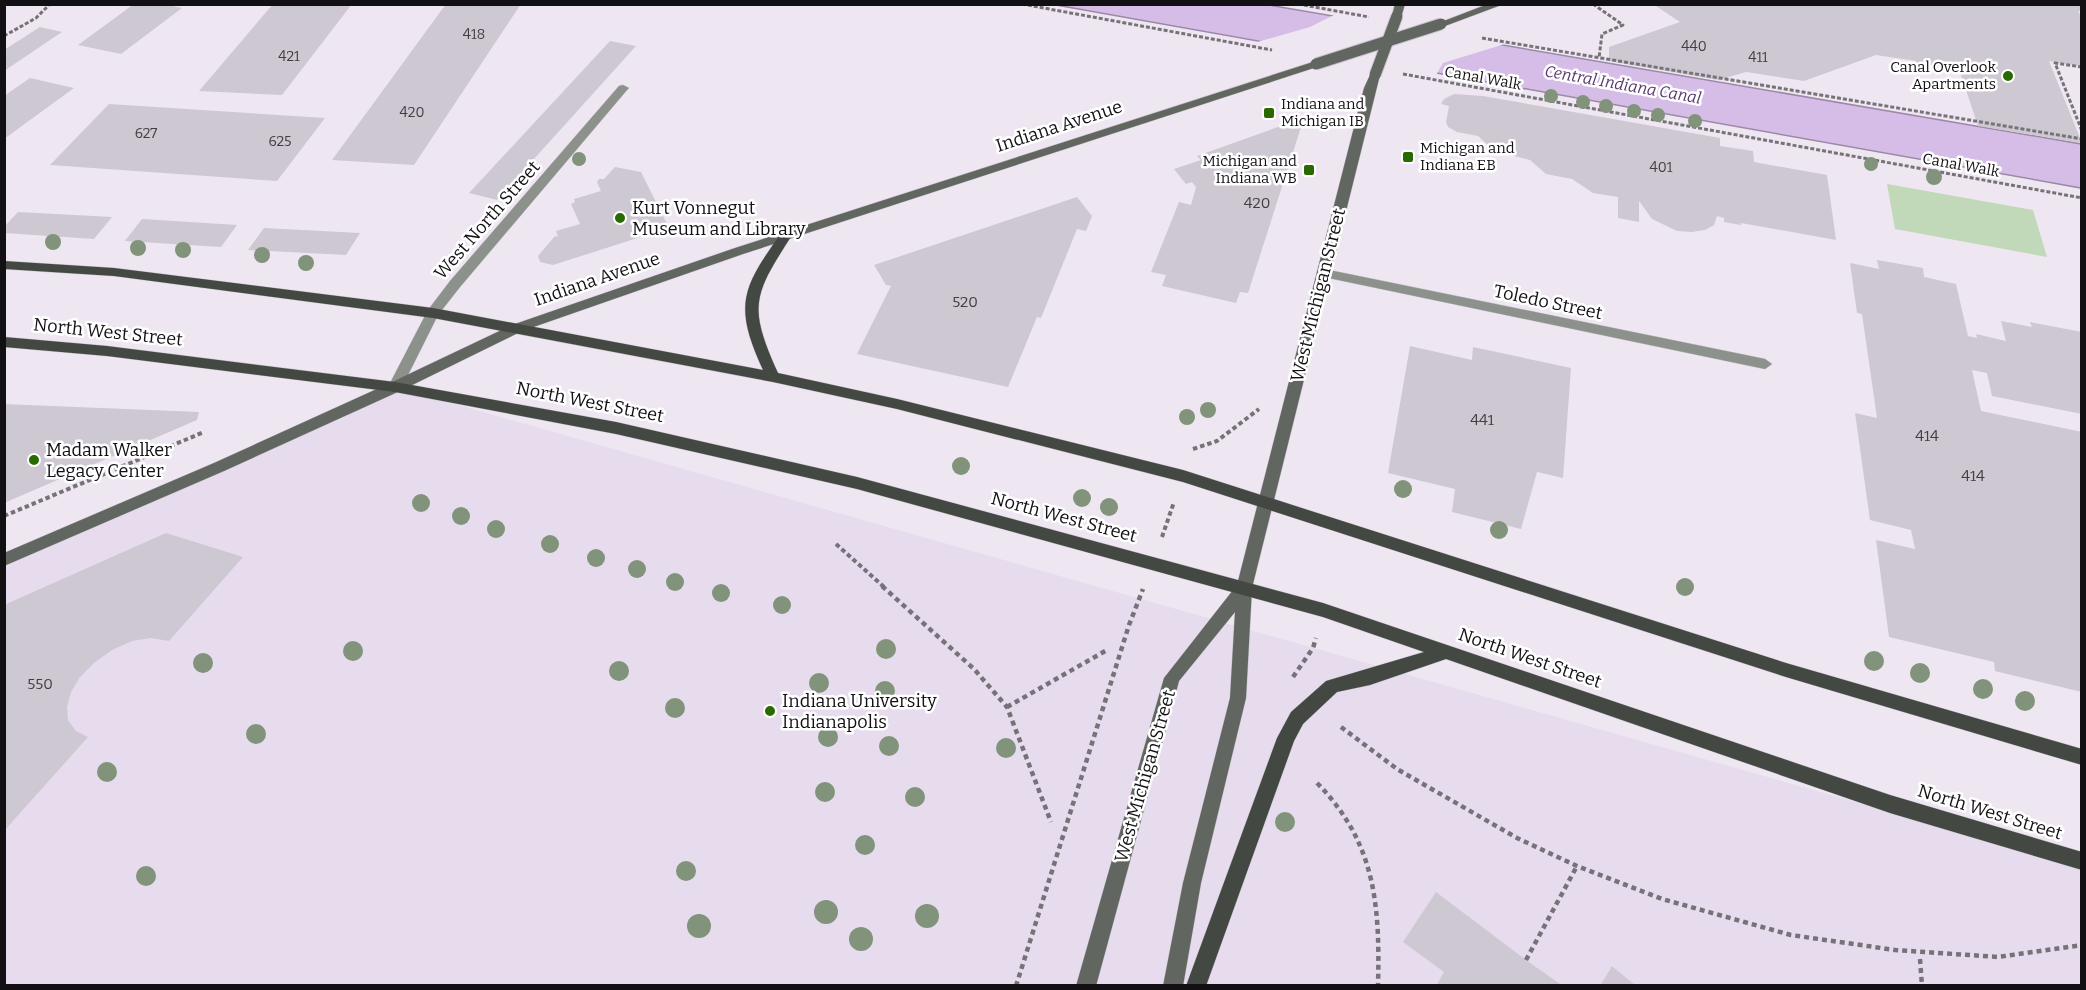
<svg xmlns="http://www.w3.org/2000/svg" width="2086" height="990" viewBox="0 0 2086 990" font-family="Bitter,serif">
	<rect width="100%" height="100%" fill="#eee7f2"/>
	<polygon fill="#e6dcee" points="395,387 2081,866 2081,985 5,985 4,556"/>
	<polygon fill="#c1d8b9" points="1887,184 2033,210 2047,257 1895,229"/>
	<polygon fill="#d6bde7" stroke="#9b89a7" stroke-width="1.5" points="1056,5 1269,5 2081,144 2081,188"/>
	<polygon fill="#eee7f2" points="1338,13 1508,43 1443,63 1435,77 1254,43 1310,27"/>
	<g fill="#cec8d3">
		<polygon points="134,4 163,4 182,8 121,54 78,45"/>
		<polygon points="273,4 352,4 282,95 199,91"/>
		<polygon points="446,4 521,4 414,165 332,160"/>
		<polygon points="1653,4 2082,4 2082,11 2078,11 2082,19 2082,66 2049,61 2082,143 1978,126 1959,69 1916,63 1916,61 1876,55 1804,81 1746,72 1718,80 1609,61 1609,47 1680,22"/>
		<polygon points="40,27 62,32 4,71 4,50"/>
		<polygon points="610,41 636,46 497,200 469,193"/>
		<polygon points="30,78 74,88 4,139 4,96"/>
		<polygon points="1454,94 1483,96 1720,138 1720,146 1753,151 1754,162 1827,175 1836,240 1741,223 1741,225 1724,222 1724,218 1717,216 1714,225 1705,230 1692,232 1677,231 1652,219 1639,201 1639,222 1618,218 1618,197 1593,193 1572,179 1546,174 1530,160 1514,156 1503,147 1490,147 1478,136 1457,132 1448,127 1446,122 1449,106 1441,104 1444,99"/>
		<polygon points="109,104 325,118 277,181 50,165"/>
		<polygon points="1292,122 1302,124 1248,293 1240,292 1236,303 1162,286 1166,275 1151,272 1179,202 1191,205 1196,187 1192,182 1186,184 1174,169 1201,160 1197,156"/>
		<polygon points="615,167 641,172 669,228 553,265 540,262 538,256 555,236 558,237 556,231 580,224 571,204 575,202 574,199 601,191 597,182 599,179 604,179"/>
		<polygon points="1077,197 1092,216 1086,231 1077,229 1041,318 1037,317 1008,387 857,354 891,286 886,285 874,265"/>
		<polygon points="18,212 112,217 94,239 4,233 4,227"/>
		<polygon points="142,219 237,225 221,247 125,241"/>
		<polygon points="264,228 360,233 346,255 248,250"/>
		<polygon points="1877,260 1923,268 1924,277 1956,284 1968,336 1977,338 1976,334 2006,341 2001,321 2032,327 2030,322 2082,332 2082,414 1992,396 1987,373 1972,370 1981,411 2082,432 2082,692 1995,671 1994,662 1889,637 1876,540 1915,549 1911,530 1870,520 1855,413 1877,418 1862,314 1857,313 1850,263 1879,269"/>
		<polygon points="1410,346 1472,360 1473,347 1571,368 1563,478 1537,472 1521,529 1452,512 1455,489 1388,473"/>
		<polygon points="4,404 199,412 197,420 4,503"/>
		<polygon points="166,533 243,557 169,641 151,638 132,641 112,650 94,663 80,677 71,692 67,707 68,720 76,731 88,737 4,831 4,605"/>
		<polygon points="1436,892 1526,960 1563,986 1436,986 1444,972 1403,942"/>
		<polygon points="1612,966 1636,986 1600,986"/>
	</g>
	<g fill="none" stroke-linecap="round" stroke-linejoin="round">
		<g stroke="#cbc5ce" stroke-width="1">
			<polygon id="service" points="1324,269 1765,359 1772,364 1765,369 1319,276 1318,273 1319,270"/>
		</g>
		<g stroke="#cbc5ce" stroke-width="1">
			<polygon id="minor" points="623,85 629,88 627,90 460,287 438,315 400,391 390,391 388,387 428,310 450,281 619,86"/>
		</g>
		<g stroke="#cbc5ce" stroke-width="1">
			<g id="secondary">
				<polygon points="1395,4 1405,4 1401,18 1392,16"/>
				<polygon points="1488,4 1504,4 1445,26 1436,24"/>
				<polygon points="1316,61 1320,62 1320,66 743,254 522,331 400,391 224,471 4,566 4,553 214,463 390,383 512,325 735,248"/>
				<polygon points="1375,72 1380,75 1252,588 1246,698 1201,883 1183,986 1163,986 1183,883 1230,698 1235,612 1179,681 1096,986 1076,986 1164,678 1237,585 1364,88 1370,75"/>
			</g>
		</g>
		<g stroke="#cbc5ce" stroke-width="1">
			<g id="primary">
				<path d="M786,231L792,235C754,295 747,305 778,373L897,399L1183,470L1786,663L2082,749V765L1786,677L1183,482L897,409L773,382L433,318L114,276L4,269V261L114,268L433,308L763,370C733,305 742,288 782,232Z"/>
				<polygon points="4,337 107,346 395,382 616,422 857,477 1323,603 1890,795 2082,852 2082,870 1890,813 1446,659 1370,685 1337,692 1303,724 1294,741 1206,986 1186,986 1277,738 1291,712 1326,681 1424,652 1323,617 857,489 616,434 395,392 107,356 4,347"/>
			</g>
		</g>
		<g stroke="#767278" stroke-width="3" stroke-dasharray="4 2" stroke-linecap="butt">
			<polyline points="1022,4 1272,50"/>
			<polyline points="1298,4 1369,17"/>
			<polyline points="1593,4 1623,25 1602,34 1599,58"/>
			<polyline points="4,36 36,18 50,4"/>
			<polyline points="1482,38 2082,139"/>
			<polyline points="2082,67 2055,63 2082,131"/>
			<polyline points="1403,74 2082,198"/>
		</g>
		<g stroke="#767278" stroke-width="4" stroke-dasharray="4.5 3" stroke-linecap="butt">
			<polyline points="1193,449 1217,441 1259,409"/>
			<polyline points="4,516 204,432"/>
			<polyline points="1162,537 1174,502"/>
			<polyline points="836,544 884,587"/>
		</g>
		<g stroke="#767278" stroke-width="4.5" stroke-dasharray="5 4" stroke-linecap="butt">
			<polyline points="882,586 974,669 1007,707 1051,822"/>
			<polyline points="1293,677 1313,648 1316,638"/>
			<polyline points="1007,707 1107,650"/>
			<polyline points="1341,727 1397,769 1517,838 1577,866 1662,899 1791,935 1895,950 1998,957 2082,945"/>
			<path d="M1317,783C1376,843 1380,906 1378,986"/>
			<polyline points="1920,959 1922,986"/>
			<polyline points="1526,960 1577,866"/>
			<polyline points="1016,986 1129,625 1143,589"/>
		</g>
		<use href="#service" fill="#8d918c" fill-rule="evenodd"/>
		<use href="#minor" fill="#8d918c" fill-rule="evenodd"/>
		<use href="#secondary" fill="#626660" fill-rule="evenodd"/>
		<use href="#primary" fill="#434942" fill-rule="evenodd"/>
		<g stroke="#cbc5ce" stroke-width="13" stroke-linecap="butt">
			<g id="secondary-bridge">
				<polyline points="1316,64 1441,24"/>
				<polyline points="1375,75 1397,16"/>
			</g>
		</g>
		<use href="#secondary-bridge" stroke="#626660" stroke-width="11"/>
	</g>
	<g fill="#81937b">
		<circle cx="1551" cy="96" r="7"/>
		<circle cx="1583" cy="102" r="7"/>
		<circle cx="1606" cy="106" r="7"/>
		<circle cx="1634" cy="111" r="7"/>
		<circle cx="1658" cy="115" r="7"/>
		<circle cx="1695" cy="121" r="7"/>
		<circle cx="579" cy="159" r="7"/>
		<circle cx="1871" cy="164" r="7"/>
		<circle cx="1934" cy="177" r="8"/>
		<circle cx="53" cy="242" r="8"/>
		<circle cx="138" cy="248" r="8"/>
		<circle cx="183" cy="250" r="8"/>
		<circle cx="262" cy="255" r="8"/>
		<circle cx="306" cy="263" r="8"/>
		<circle cx="1208" cy="410" r="8"/>
		<circle cx="1187" cy="417" r="8"/>
		<circle cx="961" cy="466" r="9"/>
		<circle cx="1403" cy="489" r="9"/>
		<circle cx="1082" cy="498" r="9"/>
		<circle cx="421" cy="503" r="9"/>
		<circle cx="1109" cy="507" r="9"/>
		<circle cx="461" cy="516" r="9"/>
		<circle cx="496" cy="529" r="9"/>
		<circle cx="1499" cy="530" r="9"/>
		<circle cx="550" cy="544" r="9"/>
		<circle cx="596" cy="558" r="9"/>
		<circle cx="637" cy="569" r="9"/>
		<circle cx="675" cy="582" r="9"/>
		<circle cx="1685" cy="587" r="9"/>
		<circle cx="721" cy="593" r="9"/>
		<circle cx="782" cy="605" r="9"/>
		<circle cx="886" cy="649" r="10"/>
		<circle cx="353" cy="651" r="10"/>
		<circle cx="1874" cy="661" r="10"/>
		<circle cx="203" cy="663" r="10"/>
		<circle cx="619" cy="671" r="10"/>
		<circle cx="1920" cy="673" r="10"/>
		<circle cx="819" cy="683" r="10"/>
		<circle cx="1983" cy="689" r="10"/>
		<circle cx="885" cy="691" r="10"/>
		<circle cx="2025" cy="701" r="10"/>
		<circle cx="675" cy="708" r="10"/>
		<circle cx="256" cy="734" r="10"/>
		<circle cx="828" cy="737" r="10"/>
		<circle cx="889" cy="746" r="10"/>
		<circle cx="1006" cy="748" r="10"/>
		<circle cx="107" cy="772" r="10"/>
		<circle cx="825" cy="792" r="10"/>
		<circle cx="915" cy="797" r="10"/>
		<circle cx="1285" cy="822" r="10"/>
		<circle cx="865" cy="845" r="10"/>
		<circle cx="686" cy="871" r="10"/>
		<circle cx="146" cy="876" r="10"/>
		<circle cx="826" cy="912" r="12"/>
		<circle cx="927" cy="916" r="12"/>
		<circle cx="699" cy="926" r="12"/>
		<circle cx="861" cy="939" r="12"/>
	</g>
	<g fill="#286a00" stroke="#fff" stroke-width="2">
		<circle cx="2008" cy="76" r="6"/>
		<rect x="1263" y="107" width="12" height="12" rx="3"/>
		<rect x="1402" y="151" width="12" height="12" rx="3"/>
		<rect x="1303" y="164" width="12" height="12" rx="3"/>
		<circle cx="620" cy="218" r="6"/>
		<circle cx="34" cy="460" r="6"/>
		<circle cx="770" cy="711" r="6"/>
	</g>
	<g text-anchor="middle" stroke-width="5" stroke-linejoin="round" paint-order="stroke">
		<g font-size="14" fill="#413e43">
			<text x="474" y="39">418</text>
			<text x="1694" y="51">440</text>
			<text x="289" y="61">421</text>
			<text x="1758" y="62">411</text>
			<text x="412" y="117">420</text>
			<text x="146" y="138">627</text>
			<text x="280" y="146">625</text>
			<text x="1661" y="172">401</text>
		</g>
		<g font-size="15" fill="#121013" stroke="#fff" text-anchor="end">
			<text x="1996" y="72">Canal Overlook<tspan x="1996" dy="17">Apartments</tspan></text>
			<text x="1281" y="109" text-anchor="start">Indiana and<tspan x="1281" dy="17">Michigan IB</tspan></text>
			<text x="1420" y="153" text-anchor="start">Michigan and<tspan x="1420" dy="17">Indiana EB</tspan></text>
			<text x="1297" y="166">Michigan and<tspan x="1297" dy="17">Indiana WB</tspan></text>
		</g>
		<g font-size="15" fill="#121013" stroke="#fff">
			<text transform="translate(1483 78) rotate(10)" y="5">Canal Walk</text>
			<text transform="translate(1961 165) rotate(10)" y="5">Canal Walk</text>
		</g>
		<g font-size="15" fill="#413e43">
			<text x="1257" y="208">420</text>
			<text x="965" y="307">520</text>
			<text x="1482" y="425">441</text>
			<text x="1927" y="441">414</text>
			<text x="1973" y="481">414</text>
			<text x="40" y="689">550</text>
		</g>
		<g font-size="16" font-style="italic" fill="#57376b" stroke="#fff">
			<text transform="translate(1623 84) rotate(10)" y="6">Central Indiana Canal</text>
		</g>
		<g font-size="18" fill="#121013" stroke="#fff">
			<text transform="translate(1059 126) rotate(-18)" y="6">Indiana Avenue</text>
			<text transform="translate(487 220) rotate(-49)" y="6">West North Street</text>
			<text transform="translate(597 279) rotate(-19)" y="6">Indiana Avenue</text>
			<text transform="translate(1318 295) rotate(-76)" y="6">West Michigan Street</text>
			<text transform="translate(1548 302) rotate(12)" y="6">Toledo Street</text>
			<text transform="translate(108 332) rotate(6)" y="6">North West Street</text>
			<text transform="translate(590 402) rotate(11)" y="6">North West Street</text>
			<text transform="translate(1064 517) rotate(15)" y="6">North West Street</text>
			<text transform="translate(1530 658) rotate(19)" y="6">North West Street</text>
			<text transform="translate(1145 776) rotate(-74)" y="6">West Michigan Street</text>
			<text transform="translate(1990 812) rotate(17)" y="6">North West Street</text>
		</g>
		<g font-size="18" fill="#121013" stroke="#fff" text-anchor="start">
			<text x="632" y="214">Kurt Vonnegut<tspan x="632" dy="21">Museum and Library</tspan></text>
			<text x="46" y="456">Madam Walker<tspan x="46" dy="21">Legacy Center</tspan></text>
			<text x="782" y="707">Indiana University<tspan x="782" dy="21">Indianapolis</tspan></text>
		</g>
	</g>
	<rect width="2086" height="990" fill="none" stroke="#121013" stroke-width="12"/>
</svg>
